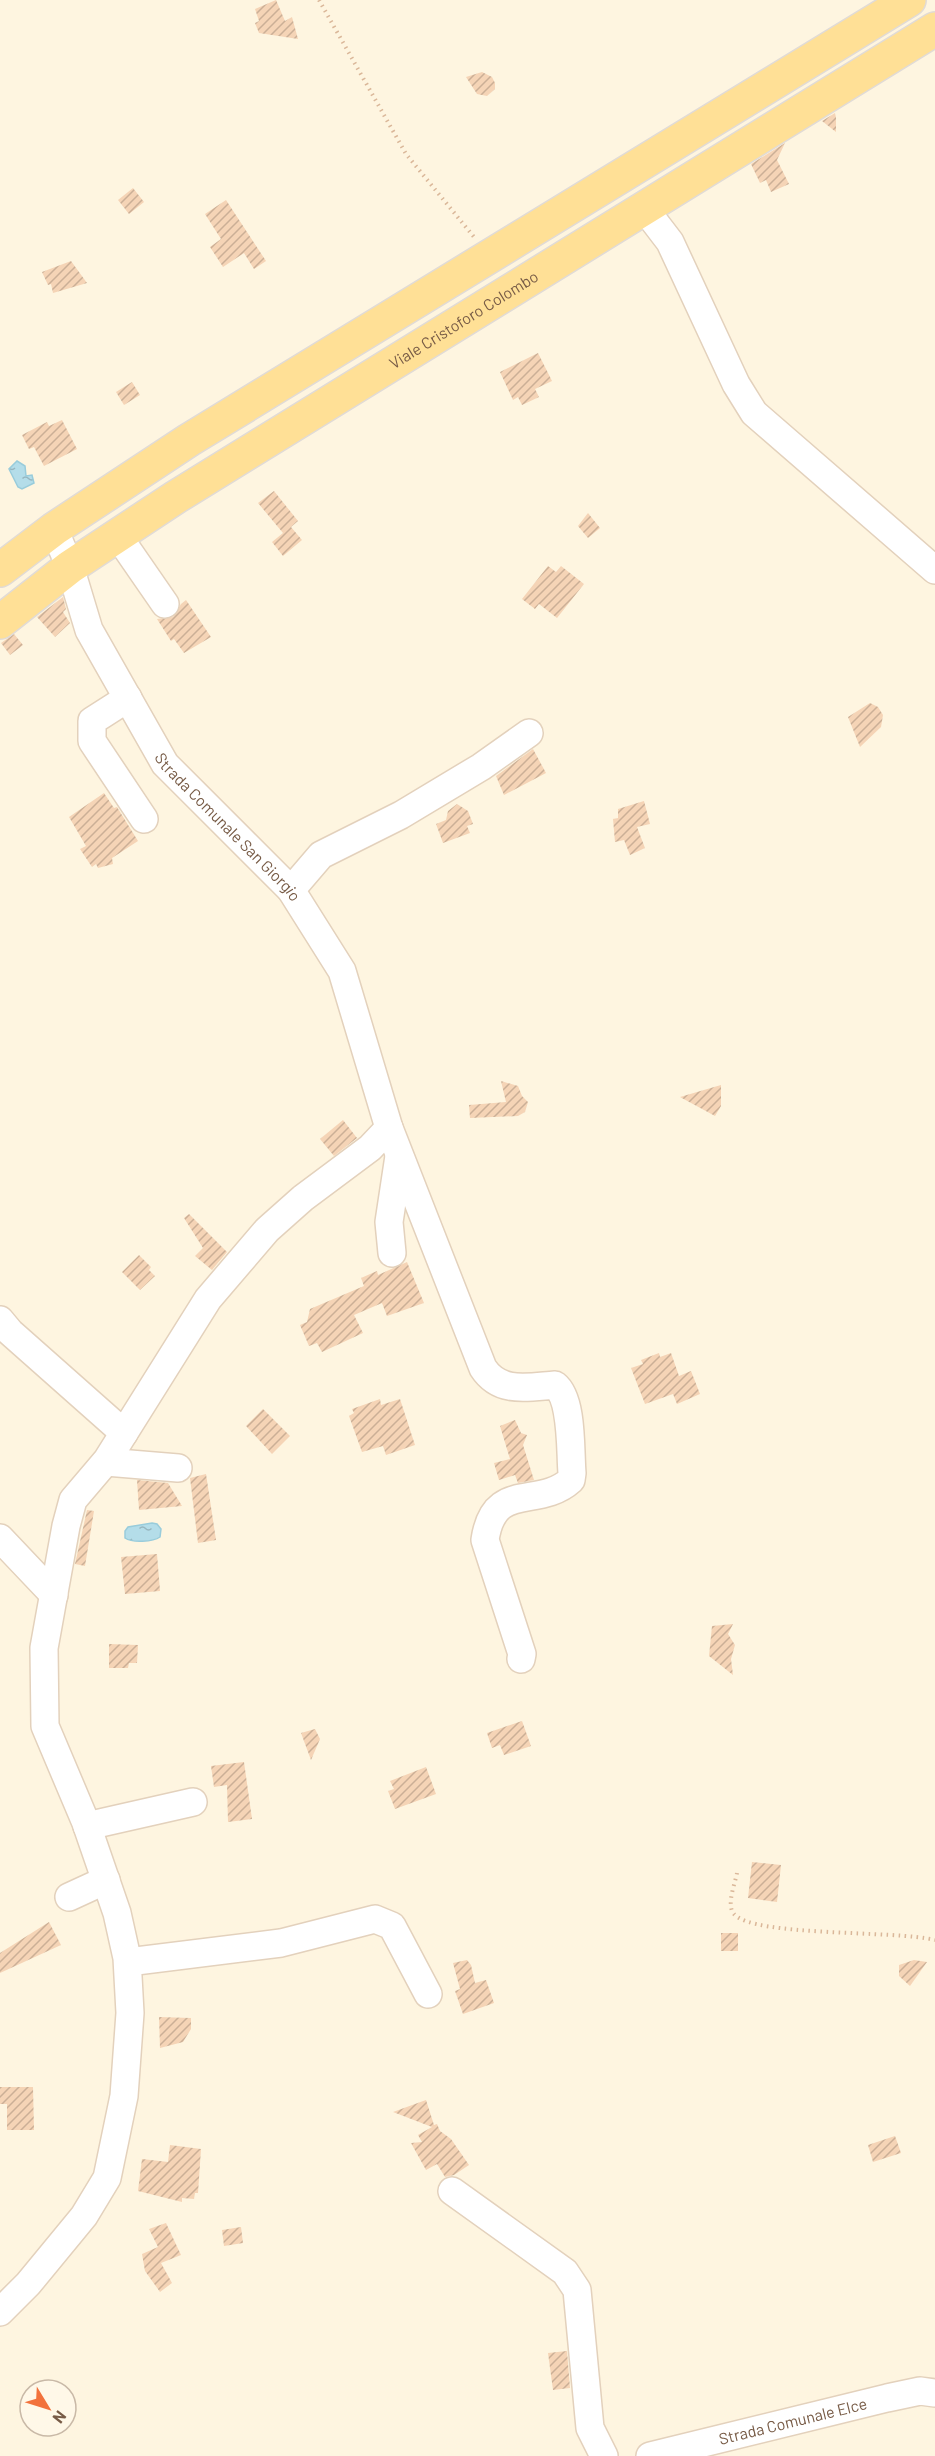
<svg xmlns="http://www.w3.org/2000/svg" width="935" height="2456" viewBox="0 0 935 2456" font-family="Barlow,sans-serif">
	<defs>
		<pattern id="water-ripples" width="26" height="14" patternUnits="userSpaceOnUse" patternTransform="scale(1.5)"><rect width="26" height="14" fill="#b4dde9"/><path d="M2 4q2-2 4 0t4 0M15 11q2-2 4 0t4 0" fill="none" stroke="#97b6bf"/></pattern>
		<pattern id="building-hatch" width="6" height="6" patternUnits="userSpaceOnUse" patternTransform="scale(1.5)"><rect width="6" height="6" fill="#f5d4b6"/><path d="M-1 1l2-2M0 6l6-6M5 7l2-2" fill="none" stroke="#cbaf96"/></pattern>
	</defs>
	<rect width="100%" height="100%" fill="#fef5e0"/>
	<g fill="url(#water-ripples)" stroke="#99ccdb" stroke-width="1.5">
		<polygon points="17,461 25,466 26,476 32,475 34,483 22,489 18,487 9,469"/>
		<path d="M152,1523L157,1524L161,1529L160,1537C153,1542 132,1543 125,1538V1531L128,1527Z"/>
	</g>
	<g fill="url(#building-hatch)">
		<polygon points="276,0 285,21 292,17 298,39 259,33 255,23 259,21 255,9"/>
		<polygon points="482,72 492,77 495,83 495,89 487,96 477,94 466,77"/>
		<polygon points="835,113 836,118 836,132 822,121"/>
		<polygon points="785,143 777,160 789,184 771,192 766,180 760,183 751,164"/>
		<polygon points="133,188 144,202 129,214 118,200"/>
		<polygon points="226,200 266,261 254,269 244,253 223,267 210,247 221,239 205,214"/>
		<polygon points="71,261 87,283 53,293 51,284 48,285 42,272"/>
		<polygon points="538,353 552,381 535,389 539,397 522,405 518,397 513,400 500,372"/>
		<polygon points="132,382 140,395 124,405 116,392"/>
		<polygon points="62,420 77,449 44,466 34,447 29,449 22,435 47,422 49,426"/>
		<polygon points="274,491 298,521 291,527 302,540 283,556 272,542 283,533 258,503"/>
		<polygon points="588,513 600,528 588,538 578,526"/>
		<polygon points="548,566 556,572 561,566 584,584 557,618 539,604 535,609 522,599"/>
		<polygon points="63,597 66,609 63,612 70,623 55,637 37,617"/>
		<polygon points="186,600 211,637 184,653 174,639 171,641 157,619 173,617 181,604"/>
		<polygon points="14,634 23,645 10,655 1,643"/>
		<polygon points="870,703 878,707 883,715 881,727 860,747 848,717"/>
		<polygon points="533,749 546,773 504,795 496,776"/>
		<polygon points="104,793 114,808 117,807 138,841 112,858 113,864 98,868 96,864 92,867 80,849 86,846 69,817"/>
		<polygon points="644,801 650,824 637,827 645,848 630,855 624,840 615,842 613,819 618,818 618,809"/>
		<polygon points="457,804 468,811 473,824 467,826 470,833 443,843 436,824 446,820 448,811"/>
		<polygon points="501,1081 518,1086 522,1096 528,1102 525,1112 518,1116 470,1118 469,1105 506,1102"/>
		<polygon points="721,1085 721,1106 715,1116 680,1097"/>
		<polygon points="343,1120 357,1138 334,1156 320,1139"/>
		<polygon points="189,1214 227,1252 212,1270 195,1256 203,1248 184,1218"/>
		<polygon points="139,1255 151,1267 149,1270 155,1276 140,1290 122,1272"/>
		<polygon points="407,1262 424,1303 387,1316 382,1303 354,1315 363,1333 322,1352 317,1343 309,1346 300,1325 307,1322 310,1309 364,1286 361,1278 377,1271 378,1275"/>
		<polygon points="659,1353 660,1357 671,1353 679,1376 691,1371 700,1394 677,1404 673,1394 645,1404 631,1368 643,1364 641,1360"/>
		<polygon points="380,1399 381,1405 400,1399 415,1445 386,1455 383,1446 362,1452 349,1416 354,1413 352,1409"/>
		<polygon points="263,1409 290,1436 272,1454 246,1426"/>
		<polygon points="515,1420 521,1433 527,1435 523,1445 534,1480 518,1483 515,1475 499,1480 494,1463 510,1459 500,1426"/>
		<polygon points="206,1474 216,1540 198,1543 190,1478"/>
		<polygon points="137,1480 168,1483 182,1506 139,1510"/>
		<polygon points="87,1510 94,1511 85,1566 75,1564"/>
		<polygon points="157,1554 160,1591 125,1594 121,1557"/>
		<polygon points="733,1624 728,1634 735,1645 731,1659 733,1675 709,1656 712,1626"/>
		<polygon points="109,1644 138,1645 137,1663 129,1663 128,1668 109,1668"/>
		<polygon points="522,1721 531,1746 504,1755 500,1745 492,1748 487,1733"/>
		<polygon points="315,1729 320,1739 311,1760 301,1733"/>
		<polygon points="244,1762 252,1819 228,1822 227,1785 214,1787 211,1766"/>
		<polygon points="426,1767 436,1794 395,1809 388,1791 394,1789 390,1781"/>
		<polygon points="752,1862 781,1865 777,1902 748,1898"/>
		<polygon points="49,1922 61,1945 0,1973 0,1953"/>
		<rect x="721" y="1933" width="17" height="18"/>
		<polygon points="467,1960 471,1965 475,1983 486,1980 494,2003 463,2014 455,1991 460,1989 453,1963"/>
		<polygon points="914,1960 927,1962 910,1986 899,1976 899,1965"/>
		<polygon points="159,2017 191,2018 191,2029 183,2042 160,2048"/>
		<polygon points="0,2087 33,2087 34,2130 7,2130 7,2104 0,2104"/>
		<polygon points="426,2100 434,2125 437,2124 440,2131 451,2139 469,2165 454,2175 445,2177 437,2164 426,2170 411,2143 422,2142 418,2135 432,2127 393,2112"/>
		<polygon points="895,2136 901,2153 873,2162 868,2145"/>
		<polygon points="170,2145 201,2149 198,2193 195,2193 194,2199 182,2198 182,2202 138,2191 142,2159 168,2162"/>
		<polygon points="166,2223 181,2255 161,2263 172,2283 160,2292 145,2271 142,2254 158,2247 149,2229"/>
		<polygon points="241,2227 243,2243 224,2246 222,2230"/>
		<polygon points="567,2351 570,2388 553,2390 548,2353"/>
	</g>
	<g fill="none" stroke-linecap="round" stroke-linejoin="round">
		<g stroke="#e3d1bc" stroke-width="30">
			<g id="minor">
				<polyline points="644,208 670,242 736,384 754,413 935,570"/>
				<path id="s1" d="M54,529L70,567L89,630L165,764L291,890L342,971L389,1128L483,1368C500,1394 528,1387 555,1385C573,1399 570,1451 572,1473L571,1480C538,1510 494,1479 485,1540L522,1654L521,1659"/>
				<polyline points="118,536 165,604"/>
				<polyline points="128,698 92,721 92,741 144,819"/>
				<polyline points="291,890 321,855 401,815 481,767 529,733"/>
				<polyline points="392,1253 389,1222 399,1156"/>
				<polyline points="0,1320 10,1332 124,1433"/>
				<polyline points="106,1462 178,1468"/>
				<polyline points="0,1538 54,1595"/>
				<polyline points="87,1826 193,1802"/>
				<polyline points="69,1897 106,1880"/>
				<polyline points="128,1962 281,1943 375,1919 392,1926 428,1994"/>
				<polyline points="452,2191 565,2272 577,2290 590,2428 604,2456"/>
				<polyline points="0,2312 28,2284 84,2216 107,2178 124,2096 130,2013 127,1958 117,1913 86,1823 45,1726 44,1648 66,1526 73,1500 107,1460 208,1299 267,1230 303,1198 370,1148 389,1128"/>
				<path id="s2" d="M650,2456L887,2398L920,2391L935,2393"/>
			</g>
		</g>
		<g stroke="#e1dbd6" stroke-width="36">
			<g id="major">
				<polyline points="0,570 54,529 189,440 909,0"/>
				<path id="s3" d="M0,622L70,567L176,497L935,29"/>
			</g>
		</g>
		<g stroke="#dab799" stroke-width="4" stroke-dasharray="1.5 4.5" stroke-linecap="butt">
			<polyline points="319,0 406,154 474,237"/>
			<path d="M737,1873C735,1884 726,1905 734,1914C753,1937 896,1930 935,1940"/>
		</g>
		<use href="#minor" stroke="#fff" stroke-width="27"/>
		<use href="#major" stroke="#ffe096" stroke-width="33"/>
	</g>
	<g text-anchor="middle" stroke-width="4.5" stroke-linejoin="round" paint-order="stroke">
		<g font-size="16" fill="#775b46" stroke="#fff8e8">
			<text dy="6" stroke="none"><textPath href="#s3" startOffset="554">Viale Cristoforo Colombo</textPath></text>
			<text dy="6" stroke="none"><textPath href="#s1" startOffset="350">Strada Comunale San Giorgio</textPath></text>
			<text dy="6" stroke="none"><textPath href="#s2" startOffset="147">Strada Comunale Elce</textPath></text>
		</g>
	</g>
	<g transform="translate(48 2408) rotate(128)"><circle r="28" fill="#fff8e8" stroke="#c9b9a7" stroke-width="1.5"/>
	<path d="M0-4.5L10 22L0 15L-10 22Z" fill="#f2723c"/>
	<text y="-9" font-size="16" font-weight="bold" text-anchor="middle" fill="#775b46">N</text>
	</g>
</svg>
